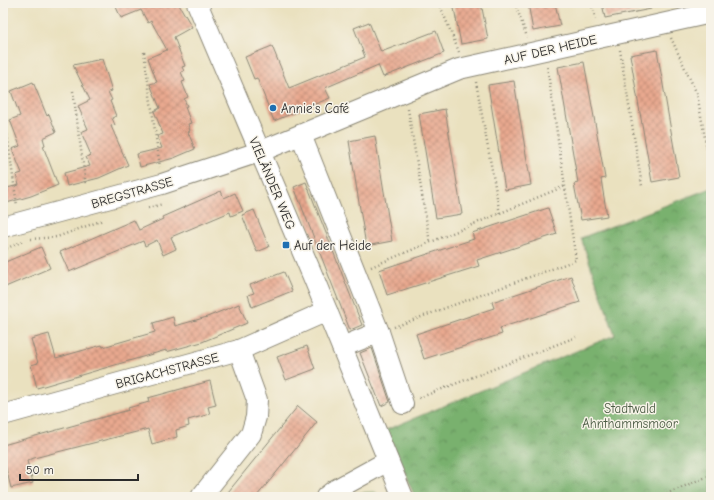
<svg xmlns="http://www.w3.org/2000/svg" width="714" height="500" viewBox="0 0 714 500" font-family="'Comic Neue',sans-serif">
	<defs>
		<pattern id="grass-dots" width="8" height="8" patternUnits="userSpaceOnUse"><rect width="8" height="8" fill="#97ce80"/><path d="M2 2h.1M6 6h.1" fill="none" stroke="#82b16f" stroke-width="1.8" stroke-linecap="round"/></pattern>
		<pattern id="forest-crowns" width="20" height="18" patternUnits="userSpaceOnUse"><rect width="20" height="18" fill="#79b16e"/><path d="M2 6a3 3 0 1 1 6 0M12 15a3 3 0 1 1 6 0" fill="none" stroke="#63905b"/></pattern>
		<pattern id="building-cross-hatch" width="8" height="8" patternUnits="userSpaceOnUse"><rect width="8" height="8" fill="#e9a98f"/><path d="M0 0l8 8M0 8l8-8" fill="none" stroke="#bd8a75"/></pattern>
	</defs>
	<rect width="100%" height="100%" fill="#f7f3e8"/>
	<filter id="ink" filterUnits="userSpaceOnUse"><feTurbulence type="fractalNoise" baseFrequency=".025" numOctaves="2"/><feDisplacementMap in="SourceGraphic" scale="8" xChannelSelector="R" yChannelSelector="G"/><feConvolveMatrix kernelMatrix="1 2 1 2 8 2 1 2 1" color-interpolation-filters="sRGB"/></filter>
	<filter id="wash" filterUnits="userSpaceOnUse"><feTurbulence type="fractalNoise" baseFrequency=".012" numOctaves="4" result="noise"/><feDisplacementMap in="SourceGraphic" scale="16" xChannelSelector="R" yChannelSelector="G"/><feGaussianBlur stdDeviation="0.9" result="paint"/><feColorMatrix in="noise" values="0 0 0 0 0 0 0 0 0 0 0 0 0 0 0 0 0 1.4 0 .05"/><feComposite in="paint" operator="in"/></filter>
	<g filter="url(#wash)">
		<rect width="100%" height="100%" fill="#eae1bf"/>
		<polygon fill="url(#grass-dots)" stroke="#617c56" points="375,492 381,497 349,497 355,493"/>
		<polygon fill="url(#forest-crowns)" stroke="#526e4c" points="711,188 711,497 415,497 386,430 615,335 581,238"/>
		<g id="blocks">
			<g fill="url(#building-cross-hatch)">
				<polygon points="127,3 178,3 192,27 174,37 185,66 182,67 184,71 181,72 185,81 182,82 188,97 184,99 187,106 185,107 191,123 188,124 190,131 188,132 195,149 174,158 140,167 137,154 162,148 157,136 163,134 154,111 160,108 150,84 157,82 148,58 167,50 151,21 148,23 141,10 121,18 116,7"/>
				<polygon points="453,3 481,3 488,39 461,44"/>
				<polygon points="528,3 555,3 560,26 533,31"/>
				<polygon points="602,3 650,3 651,9 605,18"/>
				<polygon points="369,22 381,52 436,31 444,53 383,77 378,65 325,88 330,98 274,121 257,78 254,79 245,57 272,46 289,88 365,57 354,28"/>
				<polygon points="657,50 679,177 652,182 630,55"/>
				<polygon points="102,59 112,91 108,92 112,100 110,101 116,116 112,118 115,125 111,126 128,165 99,178 67,186 64,173 90,166 86,157 91,155 81,132 88,129 78,106 90,100 73,65"/>
				<polygon points="584,62 605,178 601,179 607,216 581,220 574,184 578,183 558,67"/>
				<polygon points="514,81 531,185 505,190 488,85"/>
				<polygon points="33,82 47,116 49,114 56,132 43,138 45,145 43,146 58,185 31,196 3,204 3,189 19,185 16,175 22,173 12,149 20,146 10,120 20,116 11,91"/>
				<polygon points="445,109 462,214 436,218 419,114"/>
				<polygon points="375,136 392,241 366,246 349,141"/>
				<polygon points="306,182 362,325 350,330 294,187"/>
				<polygon points="221,191 224,198 235,193 243,211 231,216 230,212 171,237 176,249 163,255 157,240 145,246 143,241 69,272 60,252 134,220 139,230 163,219 162,217"/>
				<polygon points="548,208 557,234 477,260 479,266 387,295 379,270 474,239 472,233"/>
				<polygon points="254,210 269,247 257,252 242,215"/>
				<polygon points="41,247 50,268 3,288 3,263"/>
				<polygon points="284,272 292,291 252,307 248,295 254,293 250,285"/>
				<polygon points="571,276 580,302 500,328 502,334 424,359 416,334 494,308 492,302"/>
				<polygon points="239,304 247,323 202,342 166,352 166,350 37,388 31,365 38,363 31,339 49,334 56,358 102,345 103,347 155,332 153,323 173,317 175,326 207,317"/>
				<polygon points="307,346 315,369 286,380 277,357"/>
				<polygon points="372,348 390,402 381,406 360,353"/>
				<polygon points="210,381 216,405 208,407 210,414 188,420 189,426 176,430 177,437 152,444 148,429 34,458 27,461 33,483 11,488 3,456 3,445 129,410 128,408 149,402 148,398"/>
				<polygon points="298,406 317,422 272,478 256,497 224,497"/>
			</g>
		</g>
	</g>
	<g filter="url(#ink)">
		<use href="#blocks" fill-opacity="0" stroke="#8a8675" stroke-width="1"/>
		<g fill="none" stroke-linecap="round" stroke-linejoin="round">
			<g stroke="#8a8675" stroke-width="22">
				<g id="minor">
					<polyline points="197,3 314,279 403,497"/>
					<polyline points="301,135 379,332 403,404"/>
					<polyline points="3,227 162,184 259,152 459,69 711,13"/>
					<polyline points="342,347 379,332"/>
					<polyline points="3,415 239,350 327,311"/>
					<polyline points="201,497 251,434 256,417 257,400 239,350"/>
					<polyline points="326,497 335,490 388,461"/>
				</g>
			</g>
			<g stroke="#8a8675" stroke-width="2.5" stroke-dasharray="1 3" stroke-linecap="butt">
				<polyline points="439,3 459,52"/>
				<polyline points="515,3 527,37"/>
				<polyline points="591,3 597,22"/>
				<polyline points="671,38 697,94 709,160"/>
				<polyline points="620,50 642,186"/>
				<polyline points="144,52 160,167"/>
				<polyline points="476,82 500,214"/>
				<polyline points="73,91 86,186"/>
				<polyline points="408,109 430,243"/>
				<polyline points="4,111 17,206"/>
				<polyline points="148,208 163,204"/>
				<polyline points="31,239 57,237 103,220"/>
				<polyline points="3,250 23,241"/>
				<polyline points="371,267 565,186"/>
				<polyline points="394,327 576,260 547,66"/>
				<polyline points="419,398 576,337"/>
				<polyline points="659,497 711,475"/>
			</g>
			<use href="#minor" stroke="#fff" stroke-width="20"/>
		</g>
	</g>
	<g fill="#1f6fb2" stroke="#f7f3e8" stroke-width="1.5">
		<circle cx="273" cy="108" r="4"/>
		<rect x="282" y="241" width="8" height="8" rx="2"/>
	</g>
	<g text-anchor="middle" stroke-width="3" stroke-linejoin="round" paint-order="stroke">
		<g font-size="13" fill="#2b2b2b" stroke="#f7f3e8">
			<text transform="translate(550 49) rotate(-13)" y="5">AUF DER HEIDE</text>
			<text transform="translate(273 183) rotate(67)" y="5">VIELÄNDER WEG</text>
			<text transform="translate(132 192) rotate(-16)" y="5">BREGSTRASSE</text>
			<text transform="translate(167 370) rotate(-15)" y="5">BRIGACHSTRASSE</text>
		</g>
		<g font-size="13" fill="#2b2b2b" stroke="#f7f3e8" text-anchor="start">
			<text x="281" y="113">Annie's Café</text>
			<text x="294" y="250">Auf der Heide</text>
		</g>
		<g font-size="13" fill="#4b5c44" stroke="#f7f3e8">
			<text x="630" y="413">Stadtwald<tspan x="630" dy="15">Ahnthammsmoor</tspan></text>
		</g>
	</g>
	<rect width="714" height="500" fill="none" stroke="#f7f3e8" stroke-width="16"/>
	<path d="M20 474v6h118v-6" fill="none" stroke="#2b2b2b" stroke-width="2"/>
	<text x="26" y="474" font-size="12" fill="#2b2b2b" stroke="#f7f3e8" stroke-width="3" paint-order="stroke">50 m</text>
</svg>
